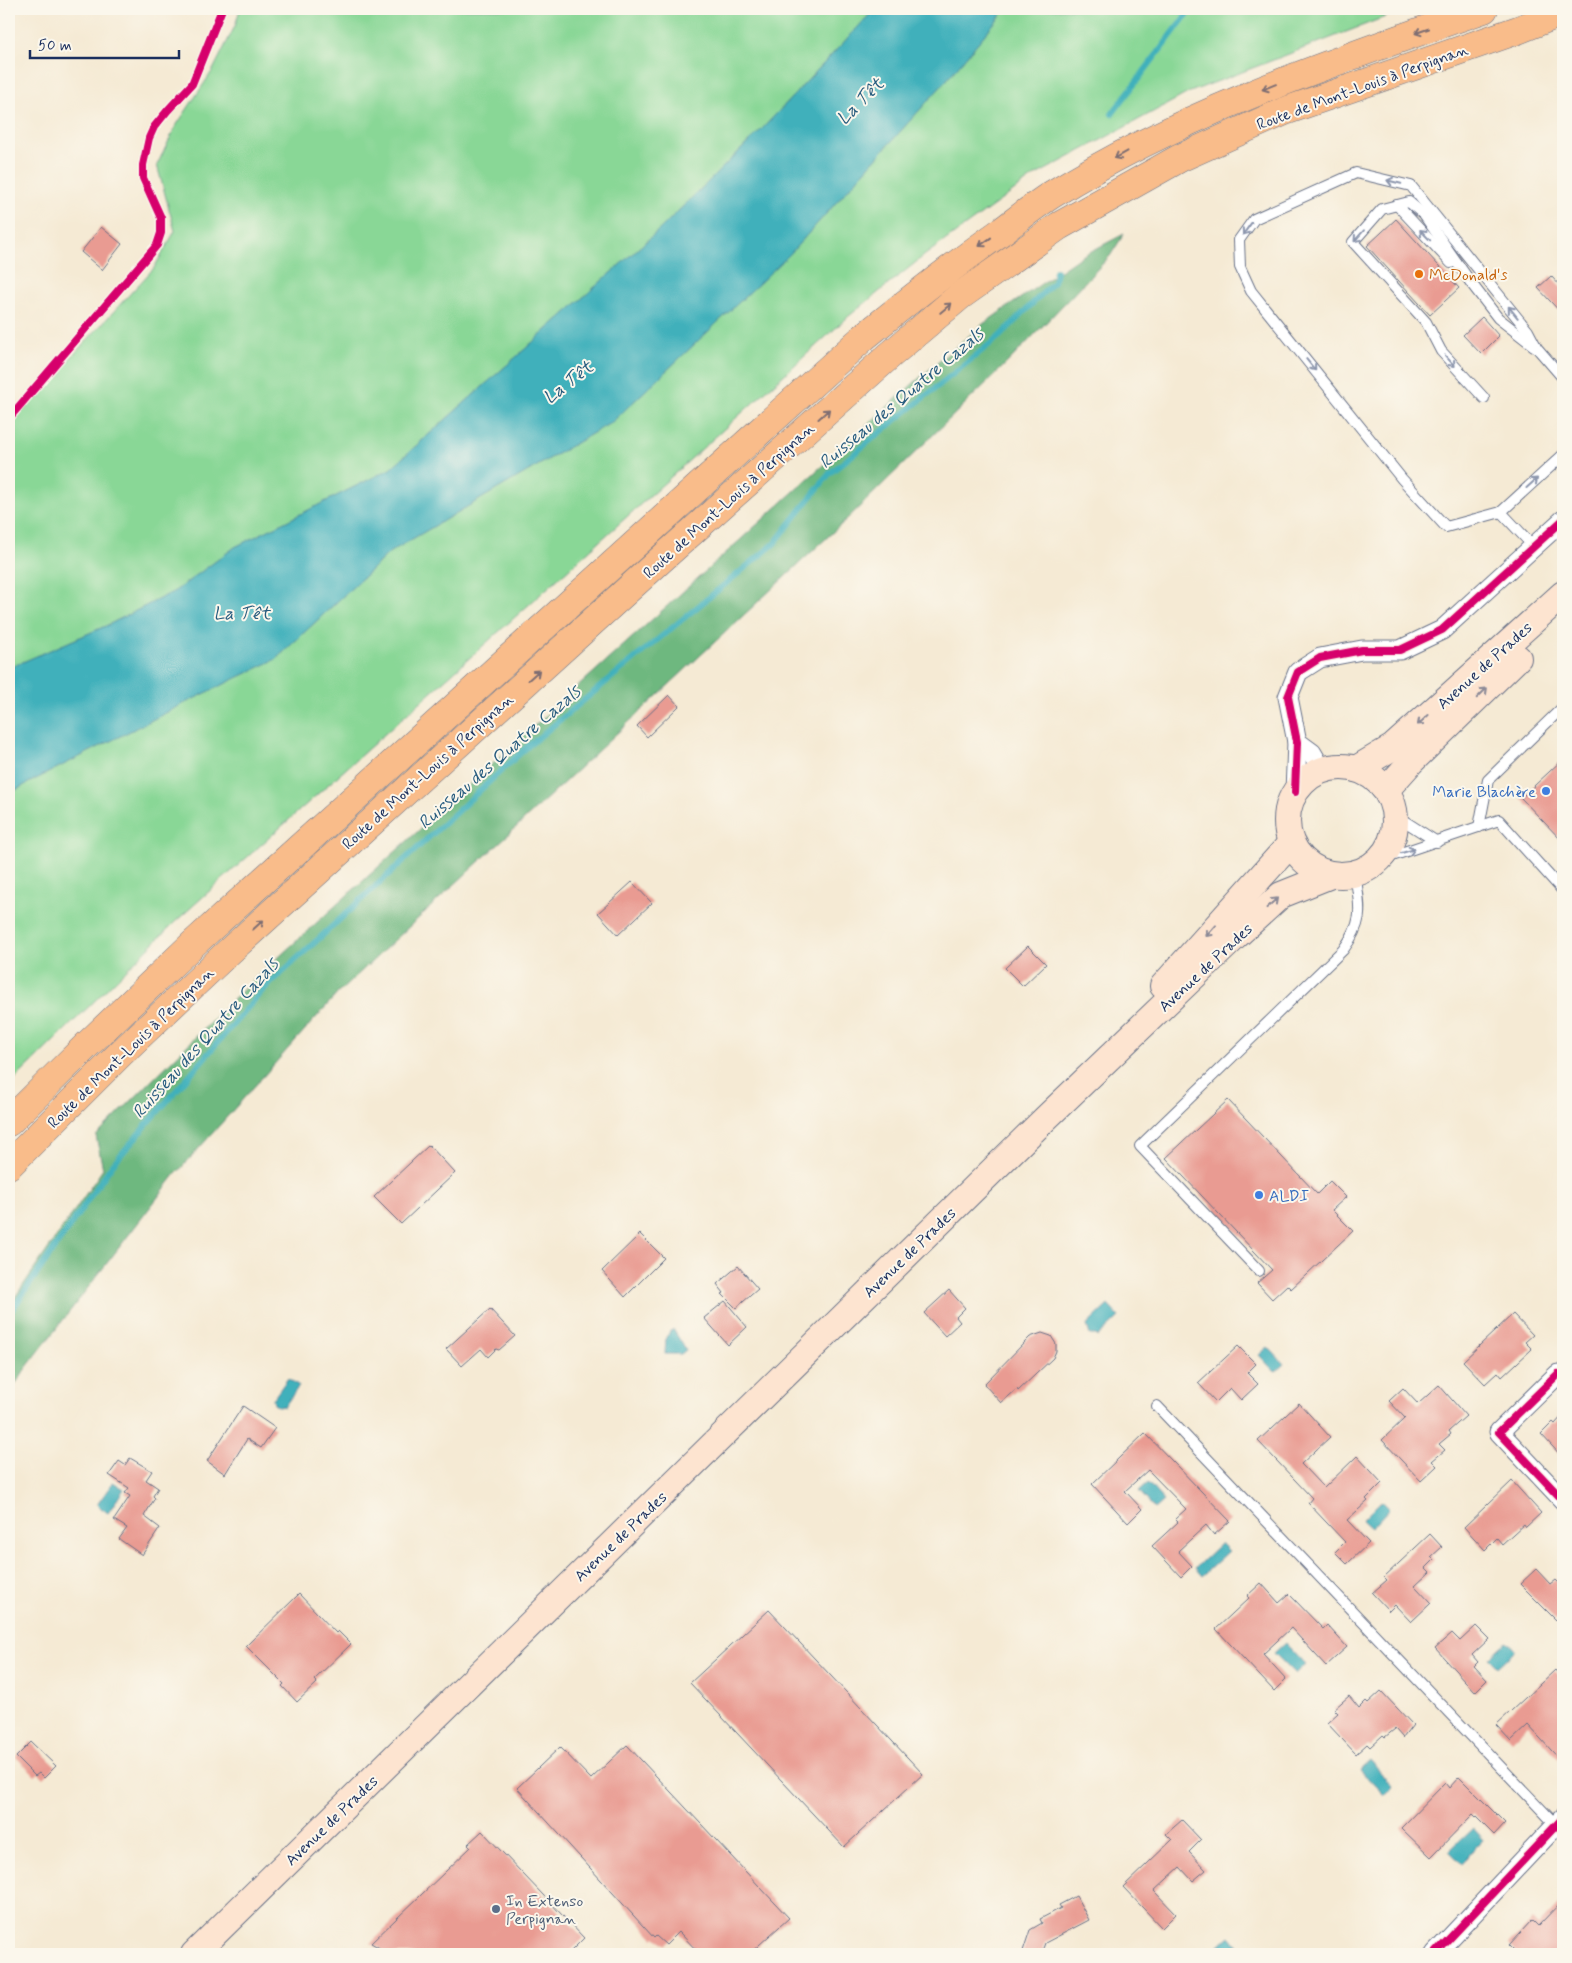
<svg xmlns="http://www.w3.org/2000/svg" width="1572" height="1963" viewBox="0 0 1572 1963" font-family="Mynerve,sans-serif">
	<rect width="100%" height="100%" fill="#fbf7ec"/>
	<filter id="ink" filterUnits="userSpaceOnUse"><feTurbulence type="fractalNoise" baseFrequency=".02" numOctaves="2"/><feDisplacementMap in="SourceGraphic" scale="10" xChannelSelector="R" yChannelSelector="G"/><feConvolveMatrix kernelMatrix="1 2 1 2 8 2 1 2 1" color-interpolation-filters="sRGB"/></filter>
	<filter id="wash" filterUnits="userSpaceOnUse"><feTurbulence type="fractalNoise" baseFrequency=".0096" numOctaves="4" result="noise"/><feDisplacementMap in="SourceGraphic" scale="20" xChannelSelector="R" yChannelSelector="G"/><feGaussianBlur stdDeviation="1.12" result="paint"/><feColorMatrix in="noise" values="0 0 0 0 0 0 0 0 0 0 0 0 0 0 0 0 0 1.4 0 .05"/><feComposite in="paint" operator="in"/></filter>
	<g filter="url(#wash)">
		<rect width="100%" height="100%" fill="#f5ead4"/>
		<g fill="#89d796" stroke="#52837a">
			<polygon points="240,9 875,9 763,128 659,230 390,469 235,547 175,591 108,625 9,668 9,424 154,268 175,231 157,165 176,126 213,70 235,26"/>
			<polygon points="1006,9 1406,9 1190,92 1036,175 925,255 849,316 620,523 175,922 9,1085 9,794 28,783 189,701 276,659 390,552 612,422 788,256 944,83"/>
		</g>
		<polygon fill="#6eb87f" stroke="#44746e" points="1124,234 1110,256 1011,359 847,519 338,993 175,1175 26,1368 9,1394 9,1306 103,1169 96,1136 250,983 916,381 983,324 1080,257"/>
		<g fill="#41b0bb" stroke="#2e708c">
			<polygon points="875,9 1006,9 944,83 788,256 612,422 390,552 276,659 189,701 28,783 9,794 9,668 108,625 175,591 235,547 390,469 659,230 763,128"/>
			<polygon points="1108,1305 1119,1317 1098,1337 1096,1335 1090,1335 1087,1325"/>
			<polygon points="673,1329 686,1350 681,1354 665,1354 666,1337"/>
			<polygon points="1268,1347 1284,1364 1275,1372 1259,1355"/>
			<polygon points="288,1378 299,1386 284,1407 282,1406 279,1407 274,1404 273,1399"/>
			<polygon points="113,1482 124,1489 108,1513 97,1505"/>
			<polygon points="1148,1483 1164,1501 1155,1509 1139,1491"/>
			<polygon points="1381,1501 1389,1509 1371,1528 1362,1520"/>
			<polygon points="1221,1543 1229,1551 1202,1576 1195,1568"/>
			<polygon points="1507,1642 1515,1651 1498,1667 1489,1658"/>
			<polygon points="1285,1643 1305,1664 1295,1674 1274,1653"/>
			<polygon points="1370,1761 1393,1786 1384,1795 1360,1770"/>
			<polygon points="1473,1828 1484,1840 1461,1863 1449,1851"/>
			<polygon points="1230,1936 1239,1947 1231,1954 1203,1954 1210,1948 1213,1951"/>
		</g>
		<g fill="none" stroke-linecap="round" stroke-linejoin="round">
			<g stroke="#41b0bb" stroke-width="6">
				<polyline points="1112,114 1191,9"/>
				<polyline points="9,1314 112,1165 262,991 527,747 774,544 830,473 1000,336 1054,282 1056,271"/>
			</g>
		</g>
		<g id="blocks">
			<g fill="#e99b92">
				<polygon points="1396,219 1459,288 1430,315 1367,246"/>
				<polygon points="101,227 122,244 102,270 81,252"/>
				<polygon points="1551,276 1563,289 1563,315 1538,288"/>
				<polygon points="1482,317 1499,336 1481,354 1463,335"/>
				<polygon points="669,695 679,706 647,737 637,726"/>
				<polygon points="1563,759 1563,842 1521,798"/>
				<polygon points="632,882 652,903 618,935 598,913"/>
				<polygon points="1028,946 1046,964 1023,986 1005,968"/>
				<polygon points="1228,1100 1317,1194 1330,1181 1346,1197 1332,1210 1353,1231 1291,1289 1287,1285 1272,1299 1257,1283 1272,1270 1166,1158"/>
				<polygon points="429,1145 455,1173 401,1224 374,1197"/>
				<polygon points="640,1234 664,1258 625,1297 602,1271"/>
				<polygon points="738,1266 758,1289 736,1308 722,1294 724,1293 717,1284"/>
				<polygon points="949,1290 965,1308 956,1317 960,1322 945,1336 924,1313"/>
				<polygon points="725,1301 747,1327 728,1345 704,1318"/>
				<polygon points="490,1309 515,1336 499,1350 496,1349 488,1357 481,1349 462,1366 446,1349"/>
				<polygon points="1513,1314 1533,1335 1525,1342 1532,1349 1502,1377 1498,1372 1485,1384 1463,1361"/>
				<polygon points="1042,1333 1051,1336 1056,1344 1056,1351 1053,1358 1018,1391 1017,1389 1001,1403 984,1384 1030,1337"/>
				<polygon points="1238,1346 1256,1364 1247,1373 1258,1384 1241,1400 1230,1388 1216,1402 1198,1383"/>
				<polygon points="1439,1385 1466,1416 1449,1431 1451,1434 1439,1444 1445,1450 1432,1461 1437,1466 1421,1481 1382,1440 1405,1418 1389,1401 1403,1388 1418,1404"/>
				<polygon points="1299,1403 1330,1437 1301,1464 1324,1488 1357,1456 1382,1483 1366,1499 1368,1501 1347,1520 1369,1543 1347,1564 1335,1552 1345,1542 1308,1503 1312,1498 1258,1441"/>
				<polygon points="243,1406 275,1428 261,1448 247,1439 225,1474 207,1461"/>
				<polygon points="1563,1415 1563,1458 1541,1434 1553,1422 1555,1424"/>
				<polygon points="1145,1433 1230,1521 1214,1535 1206,1525 1178,1551 1192,1566 1181,1577 1152,1546 1178,1522 1175,1519 1186,1509 1148,1470 1125,1491 1142,1509 1128,1523 1092,1484"/>
				<polygon points="130,1458 152,1471 146,1480 158,1488 153,1496 155,1498 144,1516 160,1528 142,1555 119,1539 127,1528 114,1520 130,1496 125,1493 129,1488 109,1475 119,1461 125,1465"/>
				<polygon points="1512,1481 1541,1513 1526,1527 1524,1524 1502,1544 1497,1538 1485,1550 1464,1527"/>
				<polygon points="1430,1534 1442,1547 1431,1557 1434,1560 1426,1568 1430,1572 1415,1586 1431,1603 1411,1622 1395,1605 1389,1611 1372,1593 1387,1580 1384,1577"/>
				<polygon points="1536,1569 1550,1584 1555,1580 1563,1588 1563,1627 1520,1584"/>
				<polygon points="1261,1583 1279,1603 1289,1594 1323,1629 1327,1625 1347,1647 1326,1666 1291,1628 1263,1654 1286,1679 1274,1691 1216,1629 1249,1598 1247,1596"/>
				<polygon points="299,1594 336,1633 338,1631 351,1644 314,1680 317,1683 297,1702 282,1686 284,1684 246,1646"/>
				<polygon points="769,1610 923,1774 844,1847 690,1683"/>
				<polygon points="1476,1626 1489,1639 1472,1655 1478,1662 1474,1666 1487,1680 1475,1692 1435,1648 1452,1633 1460,1641"/>
				<polygon points="1555,1670 1563,1679 1563,1763 1528,1725 1511,1741 1496,1725"/>
				<polygon points="1381,1691 1413,1725 1403,1738 1395,1729 1385,1737 1383,1735 1370,1747 1367,1744 1356,1754 1327,1723 1338,1713 1334,1709 1349,1696 1359,1708 1366,1701 1368,1703"/>
				<polygon points="31,1742 56,1766 44,1778 39,1773 35,1776 16,1757"/>
				<polygon points="627,1745 789,1918 749,1954 700,1954 679,1932 666,1945 656,1936 654,1938 517,1788 560,1747 591,1779"/>
				<polygon points="1459,1777 1505,1823 1494,1835 1473,1814 1431,1857 1401,1828 1445,1783 1449,1788"/>
				<polygon points="1182,1820 1201,1840 1189,1852 1206,1870 1193,1881 1180,1867 1154,1891 1176,1914 1162,1928 1123,1887 1172,1840 1166,1834"/>
				<polygon points="482,1831 584,1938 568,1954 390,1954 371,1943 471,1847 468,1844"/>
				<polygon points="1076,1896 1089,1920 1045,1943 1041,1954 1022,1954 1030,1930 1042,1923 1040,1919 1061,1908 1059,1905"/>
				<polygon points="1563,1900 1563,1954 1518,1954 1509,1945 1532,1920 1538,1926"/>
			</g>
		</g>
	</g>
	<g filter="url(#ink)">
		<use href="#blocks" fill-opacity="0" stroke="#677087" stroke-width="1"/>
		<g fill="none" stroke-linecap="round" stroke-linejoin="round">
			<g stroke="#677087" stroke-width="12">
				<g id="service">
					<polyline points="1397,205 1451,263"/>
					<polyline points="1563,378 1537,348 1528,331 1411,186 1356,173 1254,219 1239,240 1240,267 1251,291 1402,479 1446,527 1501,512 1563,455"/>
					<polyline points="1484,398 1441,351 1426,322 1353,242 1382,209 1409,202 1424,215 1471,283 1498,318 1534,346"/>
					<polyline points="1501,512 1534,547"/>
					<polyline points="1395,815 1437,842"/>
					<polyline points="1479,827 1488,780 1563,707"/>
					<polyline points="1380,860 1499,820 1563,891"/>
					<path d="M1259,1271L1140,1146L1343,950C1365,920 1360,908 1355,873"/>
					<polyline points="1157,1406 1556,1825"/>
				</g>
			</g>
			<g stroke="#677087" stroke-width="21">
				<g id="minor">
					<polyline points="1297,742 1312,753 1322,770"/>
					<polyline points="1295,792 1297,742 1288,697 1298,672 1320,658 1362,650 1400,650 1442,630 1563,520"/>
					<polyline points="1558,1374 1499,1432 1563,1500"/>
					<polyline points="1435,1954 1563,1818"/>
				</g>
			</g>
			<g stroke="#677087" stroke-width="28">
				<g id="secondary">
					<circle cx="1341" cy="821" r="54"/>
					<polyline points="1356,769 1393,747 1563,594"/>
					<polyline points="1386,790 1411,762 1518,658"/>
					<polyline points="1163,986 1291,843"/>
					<polyline points="194,1954 1046,1118 1234,938 1281,895 1331,875"/>
				</g>
			</g>
			<g stroke="#677087" stroke-width="29">
				<g id="trunk">
					<path d="M9,1122L86,1046L192,945L864,337C909,300 954,265 1002,231C1018,219 1034,206 1051,195C1185,111 1336,61 1484,9"/>
					<polyline points="9,1165 120,1054 222,958 666,555 889,356 960,296 1059,226 1180,158 1285,111 1518,30 1563,12"/>
				</g>
			</g>
			<use href="#service" stroke="#fff" stroke-width="10"/>
			<use href="#minor" stroke="#fff" stroke-width="19"/>
			<use href="#secondary" stroke="#fde4d0" stroke-width="26"/>
			<use href="#trunk" stroke="#f9bc8a" stroke-width="28"/>
			<g stroke="#fbf7ec" stroke-width="11">
				<g id="cycleway">
					<polyline points="9,418 157,245 161,233 161,218 143,178 143,165 149,138 154,127 168,110 192,84 222,9"/>
					<polyline points="1295,792 1297,742 1288,697 1298,672 1320,658 1362,650 1400,650 1442,630 1563,520"/>
					<polyline points="1558,1374 1499,1432 1563,1500"/>
					<polyline points="1435,1954 1563,1818"/>
				</g>
			</g>
			<use href="#cycleway" stroke="#d6006c" stroke-width="8"/>
		</g>
		<defs><path id="oneway-shaft" d="M-6 0H5M1.5-3L5.5 0L1.5 3" fill="none" stroke-width="1.6" stroke-linecap="round" stroke-linejoin="round" transform="scale(1.25)"/></defs>
		<g stroke="#7f6e72">
			<use href="#oneway-shaft" transform="translate(1422 31) rotate(161)"/>
			<use href="#oneway-shaft" transform="translate(1269 87) rotate(158)"/>
			<use href="#oneway-shaft" transform="translate(1121 155) rotate(151)"/>
			<use href="#oneway-shaft" transform="translate(985 242) rotate(144)"/>
			<use href="#oneway-shaft" transform="translate(946 308) rotate(-40)"/>
			<use href="#oneway-shaft" transform="translate(824 414) rotate(-42)"/>
			<use href="#oneway-shaft" transform="translate(534 675) rotate(-42)"/>
			<use href="#oneway-shaft" transform="translate(258 925) rotate(-42)"/>
		</g>
		<g stroke="#8d97ae">
			<use href="#oneway-shaft" transform="translate(1394 182) rotate(-167)"/>
			<use href="#oneway-shaft" transform="translate(1247 229) rotate(126)"/>
			<use href="#oneway-shaft" transform="translate(1425 235) rotate(-134)"/>
			<use href="#oneway-shaft" transform="translate(1359 236) rotate(131)"/>
			<use href="#oneway-shaft" transform="translate(1513 312) rotate(-129)"/>
			<use href="#oneway-shaft" transform="translate(1450 361) rotate(48)"/>
			<use href="#oneway-shaft" transform="translate(1311 365) rotate(51)"/>
			<use href="#oneway-shaft" transform="translate(1532 483) rotate(-42)"/>
			<use href="#oneway-shaft" transform="translate(1408 851) rotate(-17)"/>
		</g>
		<g stroke="#8c8a97">
			<use href="#oneway-shaft" transform="translate(1482 693) rotate(-45)"/>
			<use href="#oneway-shaft" transform="translate(1423 720) rotate(138)"/>
			<use href="#oneway-shaft" transform="translate(1272 903) rotate(-43)"/>
			<use href="#oneway-shaft" transform="translate(1211 931) rotate(132)"/>
		</g>
	</g>
	<circle fill="#e8710a" stroke="#fbf7ec" stroke-width="2" cx="1419" cy="274" r="5"/>
	<g fill="#3f7fe0" stroke="#fbf7ec" stroke-width="2">
		<circle cx="1546" cy="791" r="5"/>
		<circle cx="1259" cy="1195" r="5"/>
	</g>
	<circle fill="#5c6f8a" stroke="#fbf7ec" stroke-width="2" cx="496" cy="1909" r="5"/>
	<g text-anchor="middle" stroke-width="4" stroke-linejoin="round" paint-order="stroke">
		<g font-size="16" fill="#1b2f5e" stroke="#fbf7ec">
			<text transform="translate(1362 86) rotate(-20)" y="6">Route de Mont-Louis à Perpignan</text>
			<text transform="translate(728 500) rotate(-42)" y="6">Route de Mont-Louis à Perpignan</text>
			<text transform="translate(1484 665) rotate(-42)" y="6">Avenue de Prades</text>
			<text transform="translate(427 771) rotate(-42)" y="6">Route de Mont-Louis à Perpignan</text>
			<text transform="translate(1205 967) rotate(-43)" y="6">Avenue de Prades</text>
			<text transform="translate(130 1047) rotate(-44)" y="6">Route de Mont-Louis à Perpignan</text>
			<text transform="translate(909 1252) rotate(-44)" y="6">Avenue de Prades</text>
			<text transform="translate(620 1536) rotate(-44)" y="6">Avenue de Prades</text>
			<text transform="translate(331 1820) rotate(-44)" y="6">Avenue de Prades</text>
		</g>
		<g font-size="16" fill="#c56008" stroke="#fbf7ec" text-anchor="start">
			<text x="1429" y="280">McDonald's</text>
		</g>
		<g font-size="16" fill="#366cbe" stroke="#fbf7ec" text-anchor="end">
			<text x="1536" y="797">Marie Blachère</text>
			<text x="1269" y="1201" text-anchor="start">ALDI</text>
		</g>
		<g font-size="16" fill="#4e5e75" stroke="#fbf7ec" text-anchor="start">
			<text x="506" y="1906">In Extenso<tspan x="506" dy="18">Perpignan</tspan></text>
		</g>
		<g font-size="18" font-style="italic" fill="#285c7f" stroke="#fbf7ec">
			<text transform="translate(860 101) rotate(-45)" y="6">La Têt</text>
			<text transform="translate(568 382) rotate(-38)" y="6">La Têt</text>
			<text transform="translate(901 398) rotate(-40)" y="6">Ruisseau des Quatre Cazals</text>
			<text x="242" y="619">La Têt</text>
			<text transform="translate(499 757) rotate(-41)" y="6">Ruisseau des Quatre Cazals</text>
			<text transform="translate(205 1038) rotate(-48)" y="6">Ruisseau des Quatre Cazals</text>
		</g>
	</g>
	<rect width="1572" height="1963" fill="none" stroke="#fbf7ec" stroke-width="30"/>
	<path d="M30 50v8h149v-8" fill="none" stroke="#1b2f5e" stroke-width="2.5"/>
	<text x="38" y="50" font-size="15" fill="#1b2f5e" stroke="#fbf7ec" stroke-width="4" paint-order="stroke">50 m</text>
</svg>
